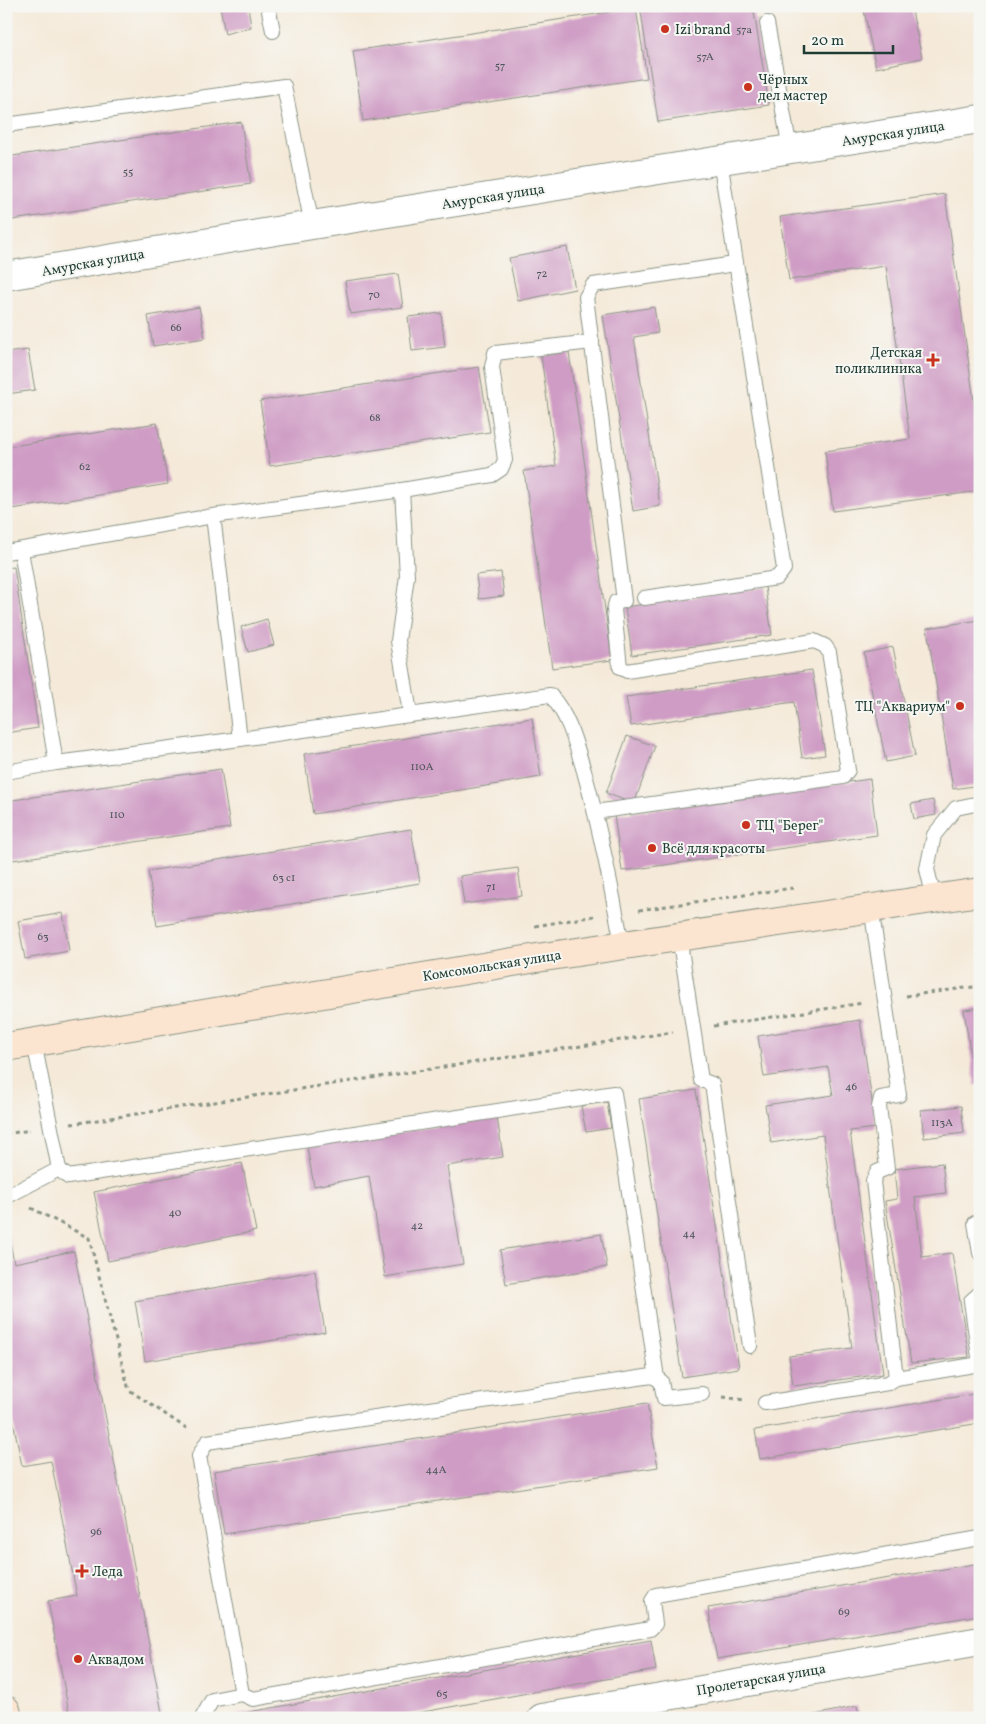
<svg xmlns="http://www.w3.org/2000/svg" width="986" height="1724" viewBox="0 0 986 1724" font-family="Vollkorn,serif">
	<rect width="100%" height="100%" fill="#f6f6f2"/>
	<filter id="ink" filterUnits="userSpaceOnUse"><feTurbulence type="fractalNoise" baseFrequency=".02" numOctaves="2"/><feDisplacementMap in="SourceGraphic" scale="10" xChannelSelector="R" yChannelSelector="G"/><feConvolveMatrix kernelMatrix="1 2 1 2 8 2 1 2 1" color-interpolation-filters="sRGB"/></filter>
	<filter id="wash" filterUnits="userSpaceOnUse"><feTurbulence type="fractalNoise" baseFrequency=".0096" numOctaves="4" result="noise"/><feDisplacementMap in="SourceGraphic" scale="20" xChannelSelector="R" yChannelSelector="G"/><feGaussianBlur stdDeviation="1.12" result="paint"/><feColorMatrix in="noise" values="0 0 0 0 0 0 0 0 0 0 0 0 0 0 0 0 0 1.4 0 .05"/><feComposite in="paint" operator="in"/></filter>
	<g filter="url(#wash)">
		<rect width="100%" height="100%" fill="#f5ead9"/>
		<g id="blocks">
			<g fill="#cf9cc5">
				<polygon points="220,6 248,6 251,27 225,34"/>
				<polygon points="640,6 753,6 769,105 658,122"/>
				<polygon points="863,6 911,6 922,58 876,68"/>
				<polygon points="636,8 647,78 363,121 353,51"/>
				<polygon points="241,122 251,184 6,221 6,157"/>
				<polygon points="945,194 980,444 980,491 833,511 825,451 910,439 886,266 789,280 780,217"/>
				<polygon points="567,247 575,289 518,301 509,258"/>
				<polygon points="398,274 403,307 350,314 345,281"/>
				<polygon points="199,307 205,338 153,346 148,316"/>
				<polygon points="654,307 658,333 634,337 660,506 633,511 603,315"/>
				<polygon points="441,313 445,347 412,351 408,317"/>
				<polygon points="28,350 35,390 7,394 6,353"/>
				<polygon points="569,352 612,660 552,668 524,471 556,466 541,356"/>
				<polygon points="479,367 490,432 270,466 260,401"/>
				<polygon points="157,423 168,484 6,510 6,447"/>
				<polygon points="14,567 38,728 6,733 6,568"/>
				<polygon points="501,572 504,596 479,599 476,575"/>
				<polygon points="765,587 772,635 632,655 625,607"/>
				<polygon points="267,619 274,645 248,652 241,627"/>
				<polygon points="980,620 980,785 953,789 927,628"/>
				<polygon points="893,647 915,756 886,762 864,653"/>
				<polygon points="812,670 825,755 802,758 794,702 631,726 626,697"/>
				<polygon points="532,718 541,777 313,814 304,754"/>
				<polygon points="627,736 655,746 634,804 606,793"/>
				<polygon points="221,769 230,828 6,861 6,801"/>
				<polygon points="870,779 877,835 622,871 614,815"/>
				<polygon points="933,800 936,815 914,819 911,804"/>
				<polygon points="411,829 420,883 157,926 148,871"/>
				<polygon points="518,868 522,896 464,904 460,876"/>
				<polygon points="63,913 69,951 25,959 18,921"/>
				<polygon points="980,1008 980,1084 975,1085 964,1010"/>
				<polygon points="860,1020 876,1128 850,1131 883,1374 793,1386 789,1356 852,1348 823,1135 771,1143 765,1105 833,1095 828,1067 764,1077 758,1036"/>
				<polygon points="696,1090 739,1368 682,1377 639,1099"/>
				<polygon points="607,1102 611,1128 586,1132 581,1106"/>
				<polygon points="961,1106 964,1133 924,1138 921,1110"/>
				<polygon points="497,1117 503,1157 447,1166 463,1264 385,1277 369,1176 314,1186 307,1147"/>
				<polygon points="242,1163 256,1231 108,1261 94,1192"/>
				<polygon points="942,1163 946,1193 915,1197 922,1257 952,1253 969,1357 911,1363 885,1201 897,1199 894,1169"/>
				<polygon points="601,1234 607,1267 506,1284 500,1250"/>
				<polygon points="9,1237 14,1263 74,1251 163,1718 70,1718 48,1601 77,1596 51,1461 22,1466 6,1385 6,1238"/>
				<polygon points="315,1271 325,1332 145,1361 135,1301"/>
				<polygon points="980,1393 980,1423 760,1459 755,1430"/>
				<polygon points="647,1403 658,1467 224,1534 214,1471"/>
				<polygon points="980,1563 980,1615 717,1659 708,1608"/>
				<polygon points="651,1640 656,1670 389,1718 227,1718 227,1716"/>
				<polygon points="857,1706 860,1718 805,1718 805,1717"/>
			</g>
		</g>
	</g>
	<g filter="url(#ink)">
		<use href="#blocks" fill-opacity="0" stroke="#8a9486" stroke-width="1"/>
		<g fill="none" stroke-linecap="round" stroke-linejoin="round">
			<g stroke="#8a9486" stroke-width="16">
				<g id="service">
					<polyline points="268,6 273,31"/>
					<polyline points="767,23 790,149"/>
					<polyline points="6,125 284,86 312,225"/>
					<polyline points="402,490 407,576 398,641 410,713"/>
					<polyline points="213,516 240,739"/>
					<polyline points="21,550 56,763"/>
					<polyline points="6,552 213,516 402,490 492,475 501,469 505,460 492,367 495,353 592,342"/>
					<polyline points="644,598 777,578 784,569 720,160"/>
					<path d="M6,772L56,763L240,739L550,695C569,715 576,745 584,771C600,828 611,886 622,944"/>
					<polyline points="595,812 843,777 848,770 829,652 825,646 814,641 627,671 620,667 614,610 616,602 624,601 586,297 593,285 735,264"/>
					<polyline points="934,898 927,869 934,835 956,808 980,803"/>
					<polyline points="679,936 701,1080 712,1084 750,1346"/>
					<polyline points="34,1042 59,1169 68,1177 614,1093 657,1378"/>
					<polyline points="6,1197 59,1169"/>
					<polyline points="975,1223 980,1253"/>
					<polyline points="896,1378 980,1364 971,1301 980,1293"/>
					<polyline points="702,1394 664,1398 661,1381 652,1376 207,1442 199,1456 242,1694 253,1699 650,1629 655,1624 652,1601 656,1595 980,1538"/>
					<polyline points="765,1403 888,1383 896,1378 873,1181 877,1172 887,1168 879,1107 881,1098 899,1095 871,907"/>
					<polyline points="202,1718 212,1700 242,1694"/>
				</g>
			</g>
			<g stroke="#8a9486" stroke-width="30">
				<g id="minor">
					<polyline points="6,276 312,225 980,119"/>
					<polyline points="542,1718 980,1641"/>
				</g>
			</g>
			<g stroke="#8a9486" stroke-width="30">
				<g id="secondary">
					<polyline points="6,1047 537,958 980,892"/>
					<polyline points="6,1710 8,1718"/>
				</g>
			</g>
			<g stroke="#8a9486" stroke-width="3" stroke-dasharray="4 4" stroke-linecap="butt">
				<polyline points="639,910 793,888"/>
				<polyline points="535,926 595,916"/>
				<polyline points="906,996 980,986"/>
				<polyline points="714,1026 863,1003"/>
				<polyline points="71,1124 673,1032"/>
				<polyline points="6,1134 30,1130"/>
				<polyline points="31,1208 89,1238 129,1390 189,1430"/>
				<polyline points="723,1397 744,1400"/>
			</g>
			<use href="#service" stroke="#fff" stroke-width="14"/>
			<use href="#minor" stroke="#fff" stroke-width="28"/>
			<use href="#secondary" stroke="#fce5d0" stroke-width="28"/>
		</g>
	</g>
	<g fill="#c8321e" stroke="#f6f6f2" stroke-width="2">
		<circle cx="665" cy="29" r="5"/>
		<circle cx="748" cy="87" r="5"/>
		<path d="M930.5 352.5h5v5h5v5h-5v5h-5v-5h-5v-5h5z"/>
		<circle cx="960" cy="706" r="5"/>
		<circle cx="746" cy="825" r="5"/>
		<circle cx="652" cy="848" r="5"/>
		<path d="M79.5 1563.5h5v5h5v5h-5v5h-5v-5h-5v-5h5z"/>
		<circle cx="78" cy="1659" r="5"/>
	</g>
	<g text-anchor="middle" stroke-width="4" stroke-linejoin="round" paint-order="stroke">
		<g font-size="11" fill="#4b5558">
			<text x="744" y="33">57а</text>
			<text x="705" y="60">57А</text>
			<text x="500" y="69">57</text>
			<text x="128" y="175">55</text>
			<text x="542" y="277">72</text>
			<text x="374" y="298">70</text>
			<text x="176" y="331">66</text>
			<text x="375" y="421">68</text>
			<text x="85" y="470">62</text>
			<text x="422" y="770">110А</text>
			<text x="117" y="818">110</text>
			<text x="284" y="881">63 с1</text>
			<text x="491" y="890">71</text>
			<text x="43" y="940">63</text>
			<text x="851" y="1090">46</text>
			<text x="942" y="1126">113А</text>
			<text x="175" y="1216">40</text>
			<text x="417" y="1229">42</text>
			<text x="689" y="1237">44</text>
			<text x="436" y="1473">44А</text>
			<text x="96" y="1535">96</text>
			<text x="844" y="1615">69</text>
			<text x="442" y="1697">65</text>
		</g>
		<g font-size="14" fill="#1f3d34" stroke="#f6f6f2" text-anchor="start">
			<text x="675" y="34">Izi brand</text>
			<text x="758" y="84">Чёрных<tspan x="758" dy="16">дел мастер</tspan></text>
			<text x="922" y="357" text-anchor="end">Детская<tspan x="922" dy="16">поликлиника</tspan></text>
			<text x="950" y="711" text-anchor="end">ТЦ "Аквариум"</text>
			<text x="756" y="830">ТЦ "Берег"</text>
			<text x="662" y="853">Всё для красоты</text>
			<text x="92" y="1576">Леда</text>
			<text x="88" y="1664">Аквадом</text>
		</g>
		<g font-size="14" fill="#1f3d34" stroke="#f6f6f2">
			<text transform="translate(893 133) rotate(-9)" y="5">Амурская улица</text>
			<text transform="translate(493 196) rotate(-9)" y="5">Амурская улица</text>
			<text transform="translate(93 262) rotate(-10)" y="5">Амурская улица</text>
			<text transform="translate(492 965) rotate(-9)" y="5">Комсомольская улица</text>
			<text transform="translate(761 1679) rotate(-10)" y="5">Пролетарская улица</text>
		</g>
	</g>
	<rect width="986" height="1724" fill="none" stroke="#f6f6f2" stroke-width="25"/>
	<path d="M804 45v8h89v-8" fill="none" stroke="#1f3d34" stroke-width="2.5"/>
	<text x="811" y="45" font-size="15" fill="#1f3d34" stroke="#f6f6f2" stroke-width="4" paint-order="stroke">20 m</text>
</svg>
